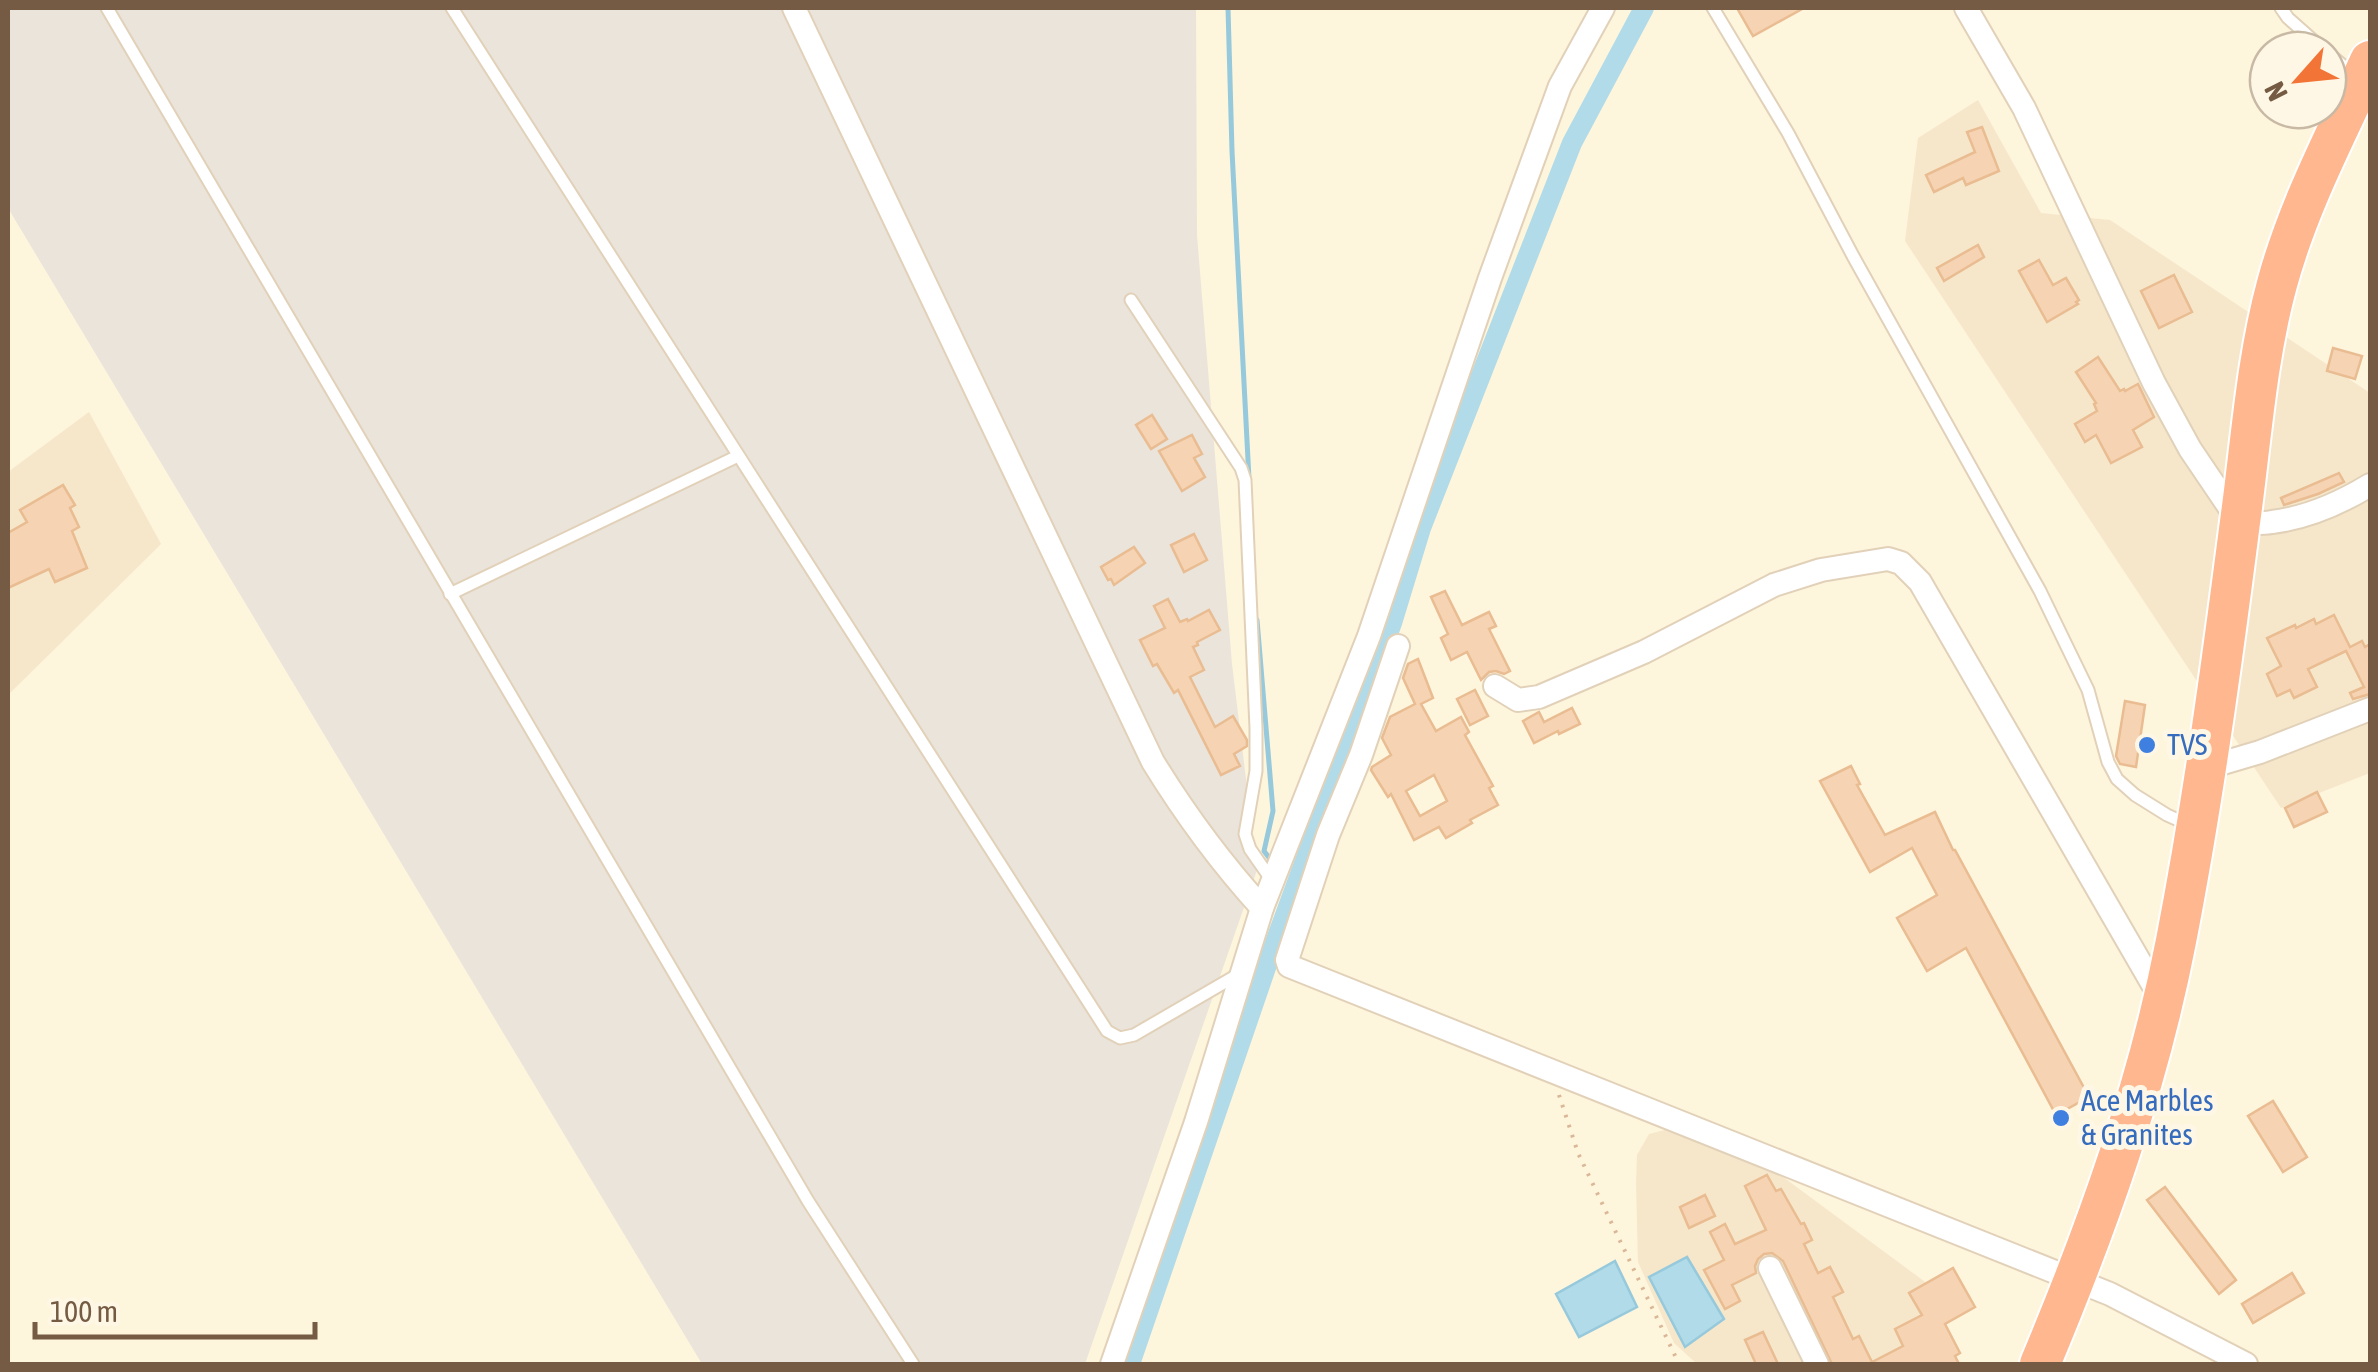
<svg xmlns="http://www.w3.org/2000/svg" width="2378" height="1372" viewBox="0 0 2378 1372" font-family="'Asap Condensed',sans-serif">
	<rect width="100%" height="100%" fill="#fef5dd"/>
	<g fill="#f6e7cb">
		<polygon points="1978,100 2041,213 2110,220 2370,393 2370,773 2281,808 1905,241 1918,138"/>
		<polygon points="89,412 161,544 8,695 8,472"/>
		<polygon points="1676,1127 1771,1168 1936,1290 1921,1364 1697,1364 1674,1343 1638,1262 1636,1183 1637,1155 1649,1134"/>
	</g>
	<polygon fill="#ebe4da" points="8,8 1196,8 1197,235 1232,664 1257,870 1085,1364 702,1364 8,208"/>
	<g fill="#b1dbe8" stroke="#96c9db" stroke-width="2.5">
		<polygon points="1687,1257 1724,1319 1685,1347 1649,1277"/>
		<polygon points="1615,1261 1637,1307 1579,1337 1556,1294"/>
	</g>
	<g fill="none" stroke-linecap="round" stroke-linejoin="round">
		<g stroke="#96c9db" stroke-width="5">
			<polyline points="1228,8 1232,151 1249,479"/>
			<polyline points="1257,620 1273,811 1264,851 1270,859"/>
		</g>
		<polyline stroke="#b1dbe8" stroke-width="20" points="1130,1364 1270,956 1392,623 1421,528 1572,143 1644,8"/>
	</g>
	<g fill="#f6d4b3" stroke="#e9bc92" stroke-width="2.5" fill-rule="evenodd">
		<polygon points="1737,8 1804,8 1753,36"/>
		<polygon points="1982,127 1999,171 1966,185 1963,178 1934,192 1926,175 1975,152 1967,132"/>
		<polygon points="1978,245 1984,257 1944,281 1937,268"/>
		<polygon points="2039,260 2053,285 2066,278 2079,300 2076,302 2078,304 2047,322 2019,271"/>
		<polygon points="2174,275 2192,312 2159,328 2141,291"/>
		<polygon points="2333,348 2362,356 2355,379 2327,371"/>
		<polygon points="2098,357 2120,391 2124,389 2125,391 2138,384 2154,417 2133,430 2142,447 2111,463 2096,435 2085,442 2075,424 2097,411 2094,404 2096,403 2076,372"/>
		<polygon points="1152,415 1167,439 1151,449 1136,425"/>
		<polygon points="1192,435 1202,454 1194,458 1205,477 1182,491 1159,451"/>
		<polygon points="2339,473 2344,482 2318,494 2284,505 2281,498"/>
		<polygon points="63,485 75,505 70,508 79,527 72,531 87,568 55,582 49,569 8,588 8,533 27,522 20,510"/>
		<polygon points="1194,534 1207,560 1184,572 1171,545"/>
		<polygon points="1134,547 1145,563 1114,585 1111,579 1108,580 1101,567"/>
		<polygon points="1445,591 1462,625 1489,612 1496,626 1489,629 1510,671 1504,674 1496,671 1489,672 1481,680 1467,652 1451,660 1441,638 1448,634 1431,597"/>
		<polygon points="1168,599 1180,622 1187,619 1188,621 1209,610 1220,630 1197,642 1198,645 1193,647 1204,670 1190,677 1215,727 1233,716 1247,740 1247,746 1234,754 1240,766 1221,775 1178,690 1174,693 1157,664 1153,666 1140,640 1165,628 1154,606"/>
		<polygon points="2334,615 2350,647 2362,641 2365,647 2370,644 2370,694 2353,699 2350,693 2364,687 2346,651 2308,669 2317,687 2294,698 2290,690 2277,696 2267,674 2281,666 2267,638 2295,625 2296,628 2314,619 2316,624"/>
		<path d="M1418,659L1433,698L1421,704L1436,731L1461,717L1469,732L1465,735L1493,786L1489,788L1498,805L1470,820L1472,823L1446,838L1439,827L1414,840L1391,794L1388,797L1371,770L1372,767L1391,755L1382,738L1390,717L1415,704L1403,678L1408,664ZM1434,775L1447,801L1420,816L1406,791Z"/>
		<polygon points="1475,690 1488,716 1470,725 1457,699"/>
		<polygon points="2125,701 2145,705 2136,767 2120,764 2116,756"/>
		<polygon points="1572,708 1580,724 1559,734 1558,731 1534,743 1523,721 1539,712 1544,722"/>
		<polygon points="1851,766 1860,784 1857,785 1885,835 1935,812 1953,850 1955,850 2089,1097 2056,1115 1966,948 1927,971 1897,918 1937,895 1912,848 1870,872 1820,781"/>
		<polygon points="2317,792 2327,812 2294,827 2285,808"/>
		<polygon points="2273,1101 2307,1157 2283,1172 2248,1116"/>
		<polygon points="1767,1175 1776,1191 1781,1189 1801,1224 1804,1223 1812,1240 1804,1244 1818,1273 1830,1267 1843,1292 1833,1297 1853,1339 1859,1336 1872,1362 1903,1346 1895,1329 1922,1315 1909,1293 1953,1268 1975,1307 1945,1324 1960,1353 1955,1356 1959,1364 1832,1364 1783,1261 1772,1253 1764,1254 1758,1259 1755,1266 1756,1273 1732,1285 1740,1301 1725,1309 1704,1270 1724,1260 1710,1232 1725,1224 1735,1244 1766,1230 1745,1186"/>
		<polygon points="2165,1187 2236,1280 2219,1294 2147,1200"/>
		<polygon points="1705,1195 1715,1216 1689,1228 1680,1207"/>
		<polygon points="2292,1273 2304,1293 2253,1323 2242,1304"/>
		<polygon points="1763,1332 1778,1364 1756,1364 1745,1340"/>
	</g>
	<g fill="none" stroke-linecap="round" stroke-linejoin="round">
		<g stroke="#e2d1b9" stroke-width="15">
			<g id="lane">
				<polyline points="107,8 808,1201 913,1364"/>
				<polyline points="452,8 1107,1031 1120,1038 1134,1035 1239,974"/>
				<polyline points="1713,8 1788,133 1853,256 2040,591 2088,690 2108,762 2117,779 2135,795 2167,815 2187,824"/>
				<polyline points="2281,8 2288,18 2324,50"/>
				<polyline points="2328,53 2354,75"/>
				<polyline points="1131,300 1241,468 1245,480 1256,728 1256,771 1245,834 1250,849 1273,882"/>
				<polyline points="450,594 738,456"/>
			</g>
		</g>
		<g stroke="#e2d1b9" stroke-width="26">
			<g id="street">
				<path d="M794,8L1153,762C1185,814 1221,863 1262,908"/>
				<path d="M1966,8L2024,108L2154,383L2190,449L2240,523C2251,523 2262,524 2272,522C2306,518 2342,502 2370,485"/>
				<polyline points="1398,646 1361,755 1328,835 1287,960 1289,966 2110,1294 2246,1364"/>
				<polyline points="1495,686 1518,700 1539,697 1644,652 1774,585 1821,570 1888,559 1901,563 1920,582 2163,1002"/>
				<polyline points="2206,768 2260,752 2370,709"/>
				<polyline points="1770,1268 1817,1364"/>
				<polyline points="1112,1364 1196,1122 1262,908 1369,636 1490,278 1560,86 1603,8"/>
			</g>
		</g>
		<g stroke="#fff" stroke-width="44">
			<path id="highway" d="M2040,1364C2097,1228 2148,1086 2176,941C2203,802 2222,662 2240,522C2251,443 2256,361 2277,284C2298,206 2337,133 2370,61"/>
		</g>
		<polyline stroke="#dab796" stroke-width="4" stroke-dasharray="2.5 8" stroke-linecap="butt" points="1559,1095 1578,1153 1679,1364"/>
		<use href="#lane" stroke="#fff" stroke-width="11"/>
		<use href="#street" stroke="#fff" stroke-width="22"/>
		<use href="#highway" stroke="#feb78e" stroke-width="40"/>
	</g>
	<g fill="#3f7fe0" stroke="#fff7e5" stroke-width="4">
		<circle cx="2147" cy="745" r="10"/>
		<circle cx="2061" cy="1118" r="10"/>
	</g>
	<g text-anchor="middle" stroke-width="10" stroke-linejoin="round" paint-order="stroke">
		<g font-size="30" fill="#366cbe" stroke="#fff7e5" text-anchor="start">
			<text x="2167" y="755">TVS</text>
			<text x="2081" y="1111">Ace Marbles<tspan x="2081" dy="34">&amp; Granites</tspan></text>
		</g>
	</g>
	<rect width="2378" height="1372" fill="none" stroke="#755b44" stroke-width="20"/>
	<g transform="translate(2298 80) rotate(243)"><circle r="48" fill="#fff7e5" stroke="#c8b9a5" stroke-width="2.5"/>
	<path d="M0-8L18 38L0 25L-18 38Z" fill="#f37437"/>
	<text y="-15" font-size="28" font-weight="bold" text-anchor="middle" fill="#755b44">N</text>
	</g>
	<path d="M35 1322v15h280v-15" fill="none" stroke="#755b44" stroke-width="5"/>
	<text x="50" y="1322" font-size="30" fill="#755b44" stroke="#fff7e5" stroke-width="8" paint-order="stroke">100 m</text>
</svg>
